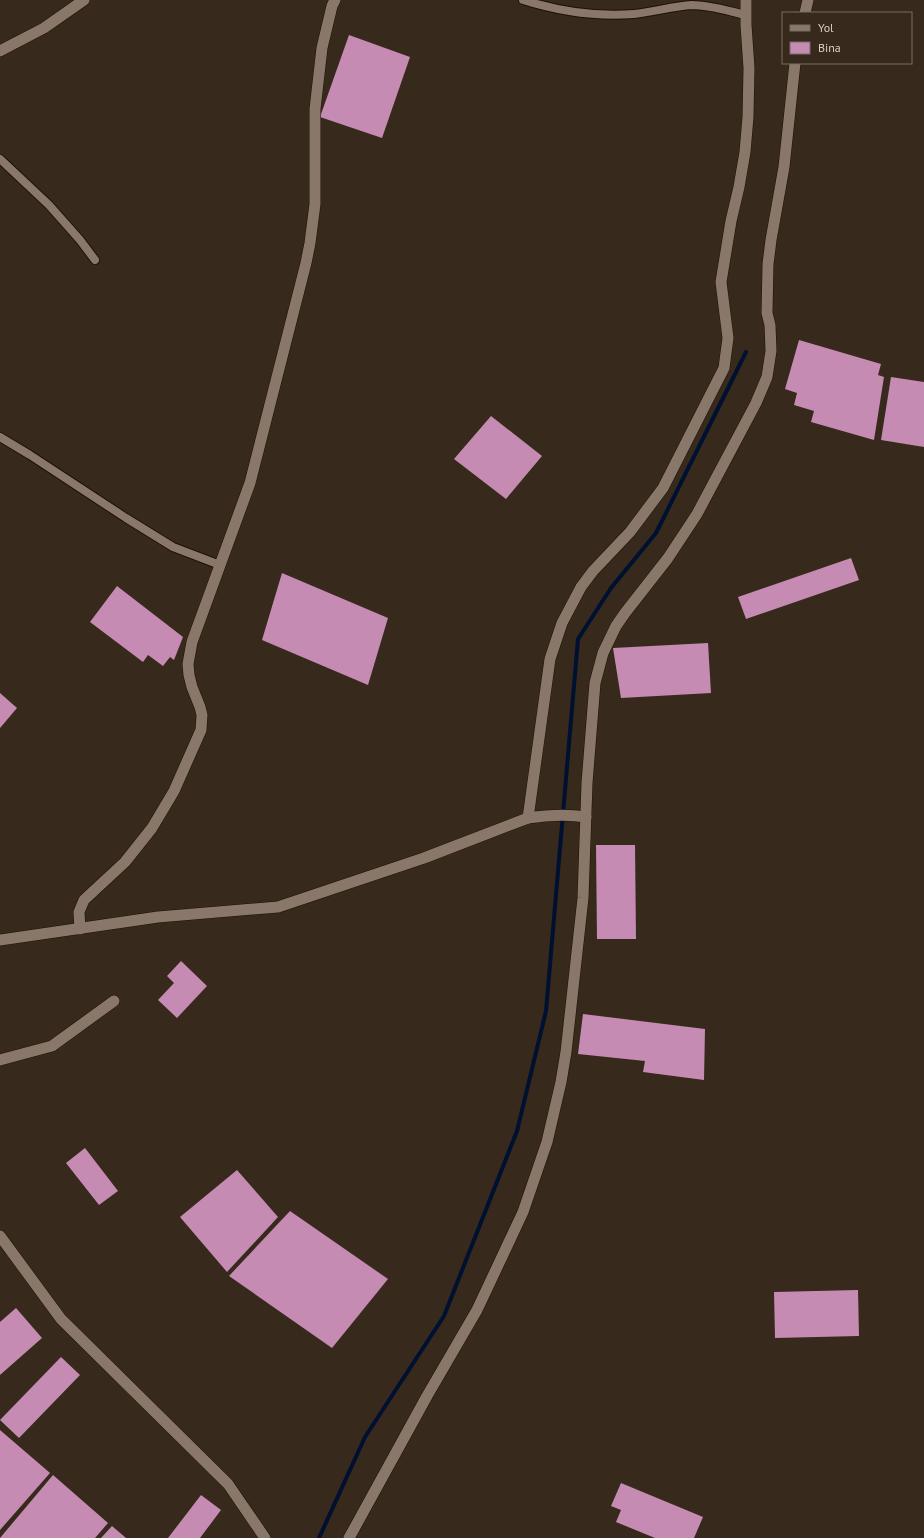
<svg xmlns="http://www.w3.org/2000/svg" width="924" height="1538" viewBox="0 0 924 1538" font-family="'PT Sans',sans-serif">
	<rect width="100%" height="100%" fill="#37291c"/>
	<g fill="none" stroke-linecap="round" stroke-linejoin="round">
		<polyline stroke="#001031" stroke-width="4" points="319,1538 365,1437 444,1316 517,1131 546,1011 578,639 611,588 656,533 746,352"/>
	</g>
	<g fill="#c68bb3">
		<polygon points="349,35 410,57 382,138 320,117"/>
		<polygon points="799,340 881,364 878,375 884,377 874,440 811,422 814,411 794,405 797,393 785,389"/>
		<polygon points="891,377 924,382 924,447 881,440"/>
		<polygon points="491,416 542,456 506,499 454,459"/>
		<polygon points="851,558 859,580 746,619 738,597"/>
		<polygon points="282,573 388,618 368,685 262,640"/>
		<polygon points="117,586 183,637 174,660 170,657 163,666 148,655 143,662 90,622"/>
		<polygon points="708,643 711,693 621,698 613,648"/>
		<polygon points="0,693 17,708 0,728"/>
		<polygon points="596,845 635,845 636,939 597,939"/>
		<polygon points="181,961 207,986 177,1018 158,1000 174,983 167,976"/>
		<polygon points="583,1014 705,1029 704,1080 643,1072 645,1061 578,1054"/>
		<polygon points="85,1148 118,1191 99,1205 66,1163"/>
		<polygon points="237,1170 278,1217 227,1272 180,1217"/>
		<polygon points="290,1211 388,1279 332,1348 229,1276"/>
		<polygon points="858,1290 859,1336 775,1338 774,1292"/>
		<polygon points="16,1308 42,1338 0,1375 0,1322"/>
		<polygon points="61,1357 80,1375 19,1438 0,1420"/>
		<polygon points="0,1430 50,1473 0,1530"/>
		<polygon points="53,1475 108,1523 95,1538 0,1538"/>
		<polygon points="621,1483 703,1517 694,1538 655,1538 616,1522 621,1510 611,1506"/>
		<polygon points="201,1495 221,1510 200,1538 168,1538"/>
		<polygon points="112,1526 126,1538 101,1538"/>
	</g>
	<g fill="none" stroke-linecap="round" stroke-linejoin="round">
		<g stroke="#1e1106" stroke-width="10">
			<g id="service">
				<path d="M523,0C558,11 597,17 634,14C654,12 673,6 692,5C710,5 728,11 746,15"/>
				<polyline points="0,159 49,205 80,240 95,260"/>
				<polyline points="0,437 30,455 126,518 173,547 220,565"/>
			</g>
		</g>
		<g stroke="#1e1106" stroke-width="12">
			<g id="minor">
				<polyline points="805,13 808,0"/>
				<polyline points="0,51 44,28 84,0"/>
				<polyline points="528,818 550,659 562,623 581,587 593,571 630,532 663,488 724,368 728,338 721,282 731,221 739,187 745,152 748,117 749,68 746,25 746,0"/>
				<polyline points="80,929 79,912 84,900 125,862 152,828 174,791 201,730 202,715 200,707 192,687 189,675 188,664 192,642 250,483 306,263 310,243 315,204 315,109 322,48 332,6 335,0"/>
				<path d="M0,940L158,917L278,907L424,858L528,818C547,815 567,814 586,817"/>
				<polyline points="0,1060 52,1046 114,1001"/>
				<polyline points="349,1538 427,1396 477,1310 523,1212 547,1142 561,1082 566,1052 583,898 587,783 595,683 603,653 616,626 625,613 668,558 697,514 756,403 767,377 771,351 770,325 767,313 768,264 771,240 784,167 795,63"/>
			</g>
		</g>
		<g stroke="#1e1106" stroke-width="12">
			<polyline id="tertiary" points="0,1236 61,1319 228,1484 265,1538"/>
		</g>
		<use href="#service" stroke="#897769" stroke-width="8"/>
		<use href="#minor" stroke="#897769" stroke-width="11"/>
		<use href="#tertiary" stroke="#897769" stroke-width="11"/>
	</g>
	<rect x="782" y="12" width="130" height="52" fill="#37291c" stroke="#786c61"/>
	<rect x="790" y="25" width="20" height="6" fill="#897769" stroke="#786c61"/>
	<text x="818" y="32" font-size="12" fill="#d9d0c8">Yol</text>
	<rect x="790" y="42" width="20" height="12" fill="#c68bb3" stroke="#786c61"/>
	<text x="818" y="52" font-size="12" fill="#d9d0c8">Bina</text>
</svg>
